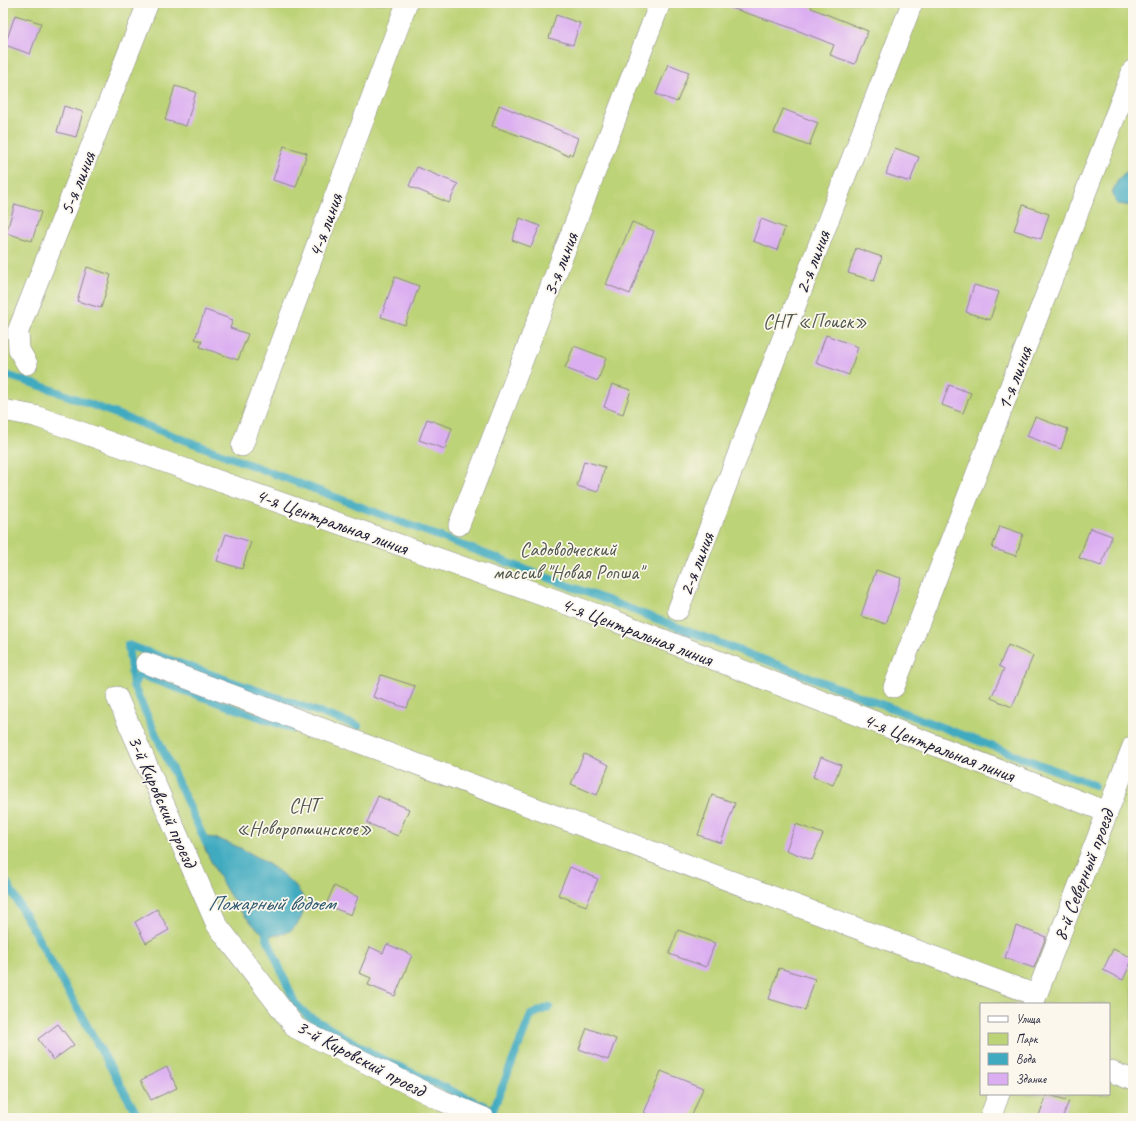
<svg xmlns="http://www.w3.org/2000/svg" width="1136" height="1121" viewBox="0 0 1136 1121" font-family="Caveat,sans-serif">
	<rect width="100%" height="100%" fill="#fbf7ec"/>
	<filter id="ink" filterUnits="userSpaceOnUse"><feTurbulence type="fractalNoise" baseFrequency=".025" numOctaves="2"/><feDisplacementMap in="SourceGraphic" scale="8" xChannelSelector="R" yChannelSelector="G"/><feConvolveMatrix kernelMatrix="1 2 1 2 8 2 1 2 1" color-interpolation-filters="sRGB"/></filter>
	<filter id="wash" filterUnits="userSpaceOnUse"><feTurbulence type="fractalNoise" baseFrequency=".012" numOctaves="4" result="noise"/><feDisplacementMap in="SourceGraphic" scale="16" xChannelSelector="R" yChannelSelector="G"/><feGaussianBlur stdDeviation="0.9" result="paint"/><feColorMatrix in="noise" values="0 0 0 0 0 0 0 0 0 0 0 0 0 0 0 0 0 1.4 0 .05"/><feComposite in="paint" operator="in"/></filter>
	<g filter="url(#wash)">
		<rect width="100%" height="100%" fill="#f3ead3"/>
		<path fill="#bdd377" stroke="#707a59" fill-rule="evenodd" d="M3,3H1133V1118H3ZM981,1004H1109V1094H981Z"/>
		<g fill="#40aac0" stroke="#31667e">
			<path d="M1133,168V206L1117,204L1112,193C1117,180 1121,174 1133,168Z"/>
			<path d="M208,837C235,841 287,871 301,894C306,901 304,911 301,918C293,934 282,935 266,936C236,913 220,880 204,847Z"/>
		</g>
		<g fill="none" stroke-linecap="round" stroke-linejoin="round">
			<g stroke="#40aac0" stroke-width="8">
				<polyline points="3,374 50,389 227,456 1094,785"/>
				<polyline points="133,685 140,675 293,729"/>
				<polyline points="206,843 133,685 128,645 358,726"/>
				<polyline points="3,876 139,1118"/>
				<polyline points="266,936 295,1003 307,1015 378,1057 493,1110 531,1015 549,1007"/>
			</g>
		</g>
		<g id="blocks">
			<g fill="#dbaef1">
				<polygon points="728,3 813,3 811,8 868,31 855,64 830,55 834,45 789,27 728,7"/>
				<polygon points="15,15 41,23 30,54 5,45"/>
				<polygon points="556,15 580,23 573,45 549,38"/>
				<polygon points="668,64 689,72 677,102 656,94"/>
				<polygon points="175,86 196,92 186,126 165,120"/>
				<polygon points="499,105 578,138 572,155 569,153 568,156 543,144 492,126"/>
				<polygon points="64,106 83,112 76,137 57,132"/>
				<polygon points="783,109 818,123 809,146 774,133"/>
				<polygon points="284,146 307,153 296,187 273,180"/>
				<polygon points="895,148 919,157 910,182 886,174"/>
				<polygon points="417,167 458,184 449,203 409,186"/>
				<polygon points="15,204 41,212 32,241 6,233"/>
				<polygon points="1023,205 1049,214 1041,239 1014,230"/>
				<polygon points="520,218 540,226 531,247 512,240"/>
				<polygon points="761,219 785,228 777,250 753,241"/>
				<polygon points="632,222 654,231 630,294 606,284"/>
				<polygon points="856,248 882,257 874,281 848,273"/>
				<polygon points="87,267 111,275 101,308 77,301"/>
				<polygon points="395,277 419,286 405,325 381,317"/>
				<polygon points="974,285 999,292 990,320 966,312"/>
				<polygon points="205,310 233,320 230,328 248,334 238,360 200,347 202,341 195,339"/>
				<polygon points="826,335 858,347 849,375 816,363"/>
				<polygon points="574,346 606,358 598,381 565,368"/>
				<polygon points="612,384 631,390 623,414 604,407"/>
				<polygon points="949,385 971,393 963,413 942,405"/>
				<polygon points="1035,417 1068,429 1061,449 1027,436"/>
				<polygon points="427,419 452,428 445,449 419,440"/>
				<polygon points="584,461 605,467 598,492 577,486"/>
				<polygon points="1000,526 1023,534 1016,556 992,548"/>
				<polygon points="1090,528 1112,536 1101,566 1079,558"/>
				<polygon points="226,534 251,542 242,569 217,561"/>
				<polygon points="876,570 901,578 886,624 861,616"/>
				<polygon points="1008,645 1033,656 1012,707 991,698 1004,669 999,666"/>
				<polygon points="381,675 415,686 407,708 373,697"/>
				<polygon points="584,754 609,765 597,795 571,784"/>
				<polygon points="821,757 841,765 833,785 813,777"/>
				<polygon points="712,795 735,803 721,843 698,835"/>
				<polygon points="378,796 409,809 398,836 367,823"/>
				<polygon points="796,824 823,834 812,860 786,850"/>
				<polygon points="570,867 598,879 586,906 558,895"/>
				<polygon points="334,886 358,897 351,915 326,905"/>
				<polygon points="157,909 169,930 146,943 135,922"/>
				<polygon points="1016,926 1046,937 1034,968 1005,958"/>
				<polygon points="678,930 715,943 706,967 669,954"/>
				<polygon points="387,944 412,955 395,996 368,985 371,978 359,973 370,947 383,953"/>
				<polygon points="1113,949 1133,958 1123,980 1103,970"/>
				<polygon points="779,968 815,979 805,1010 769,999"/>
				<polygon points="58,1024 74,1045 53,1060 38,1039"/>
				<polygon points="587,1028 616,1039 608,1060 579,1049"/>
				<polygon points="167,1067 177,1088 151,1100 141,1080"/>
				<polygon points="661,1071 703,1088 691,1118 658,1118 644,1113"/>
				<polygon points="1047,1094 1069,1101 1062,1118 1038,1118"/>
			</g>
		</g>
	</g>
	<g filter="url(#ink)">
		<use href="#blocks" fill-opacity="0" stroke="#8a8687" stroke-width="1"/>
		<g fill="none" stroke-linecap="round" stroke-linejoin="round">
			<g stroke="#8a8687" stroke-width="22">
				<g id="minor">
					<polyline points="27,364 19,350 18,331 148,3"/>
					<polyline points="3,410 35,416 615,621 1107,812"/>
					<polyline points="242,446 407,3"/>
					<polyline points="459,525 660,3"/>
					<polyline points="678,610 912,3"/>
					<polyline points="146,663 1036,995"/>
					<polyline points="894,687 1133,70"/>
					<polyline points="117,697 217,925 296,1028 443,1101 484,1118"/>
					<polyline points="1033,1004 1133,746"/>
					<polyline points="1109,1071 1133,1080"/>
					<polyline points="990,1118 999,1094"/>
				</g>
			</g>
			<use href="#minor" stroke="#fff" stroke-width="21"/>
		</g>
	</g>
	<g text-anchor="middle" stroke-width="3.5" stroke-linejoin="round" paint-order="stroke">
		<g font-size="20" fill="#22223b" stroke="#fbf7ec">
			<text transform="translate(77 183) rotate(-68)" y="7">5-я линия</text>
			<text transform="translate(325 225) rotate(-70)" y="7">4-я линия</text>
			<text transform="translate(812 262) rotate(-69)" y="7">2-я линия</text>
			<text transform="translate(560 264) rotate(-69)" y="7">3-я линия</text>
			<text transform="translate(1014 378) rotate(-69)" y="7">1-я линия</text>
			<text transform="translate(332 521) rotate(20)" y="7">4-я Центральная линия</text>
			<text transform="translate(696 564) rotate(-69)" y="7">2-я линия</text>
			<text transform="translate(637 631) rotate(21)" y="7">4-я Центральная линия</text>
			<text transform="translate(939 747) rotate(21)" y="7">4-я Центральная линия</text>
			<text transform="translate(163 801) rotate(66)" y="7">3-й Кировский проезд</text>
			<text transform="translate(1083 875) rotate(-69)" y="7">8-й Северный проезд</text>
			<text transform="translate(361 1058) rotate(28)" y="7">3-й Кировский проезд</text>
		</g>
		<g font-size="20" fill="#50574d" stroke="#fbf7ec">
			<text x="815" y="328">СНТ «Поиск»</text>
			<text x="568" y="556">Садоводческий<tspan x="568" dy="23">массив "Новая Ропша"</tspan></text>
			<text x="304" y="812">СНТ<tspan x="304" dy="23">«Новоропшинское»</tspan></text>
		</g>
		<g font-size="21" font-style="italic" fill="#2e5870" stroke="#fbf7ec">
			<text x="271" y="910">Пожарный водоем</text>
		</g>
	</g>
	<rect width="1136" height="1121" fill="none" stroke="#fbf7ec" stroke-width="16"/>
	<rect x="980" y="1003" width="130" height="92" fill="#fbf7ec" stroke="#a4a2a5"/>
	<rect x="988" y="1016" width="20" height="6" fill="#ffffff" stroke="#a4a2a5"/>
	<text x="1016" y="1023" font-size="12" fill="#22223b">Улица</text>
	<rect x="988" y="1033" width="20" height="12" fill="#bdd377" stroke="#a4a2a5"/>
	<text x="1016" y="1043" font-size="12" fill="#22223b">Парк</text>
	<rect x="988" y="1053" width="20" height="12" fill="#40aac0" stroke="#a4a2a5"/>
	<text x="1016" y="1063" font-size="12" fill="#22223b">Вода</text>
	<rect x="988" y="1073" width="20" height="12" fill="#dbaef1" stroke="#a4a2a5"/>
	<text x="1016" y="1083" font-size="12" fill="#22223b">Здание</text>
</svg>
